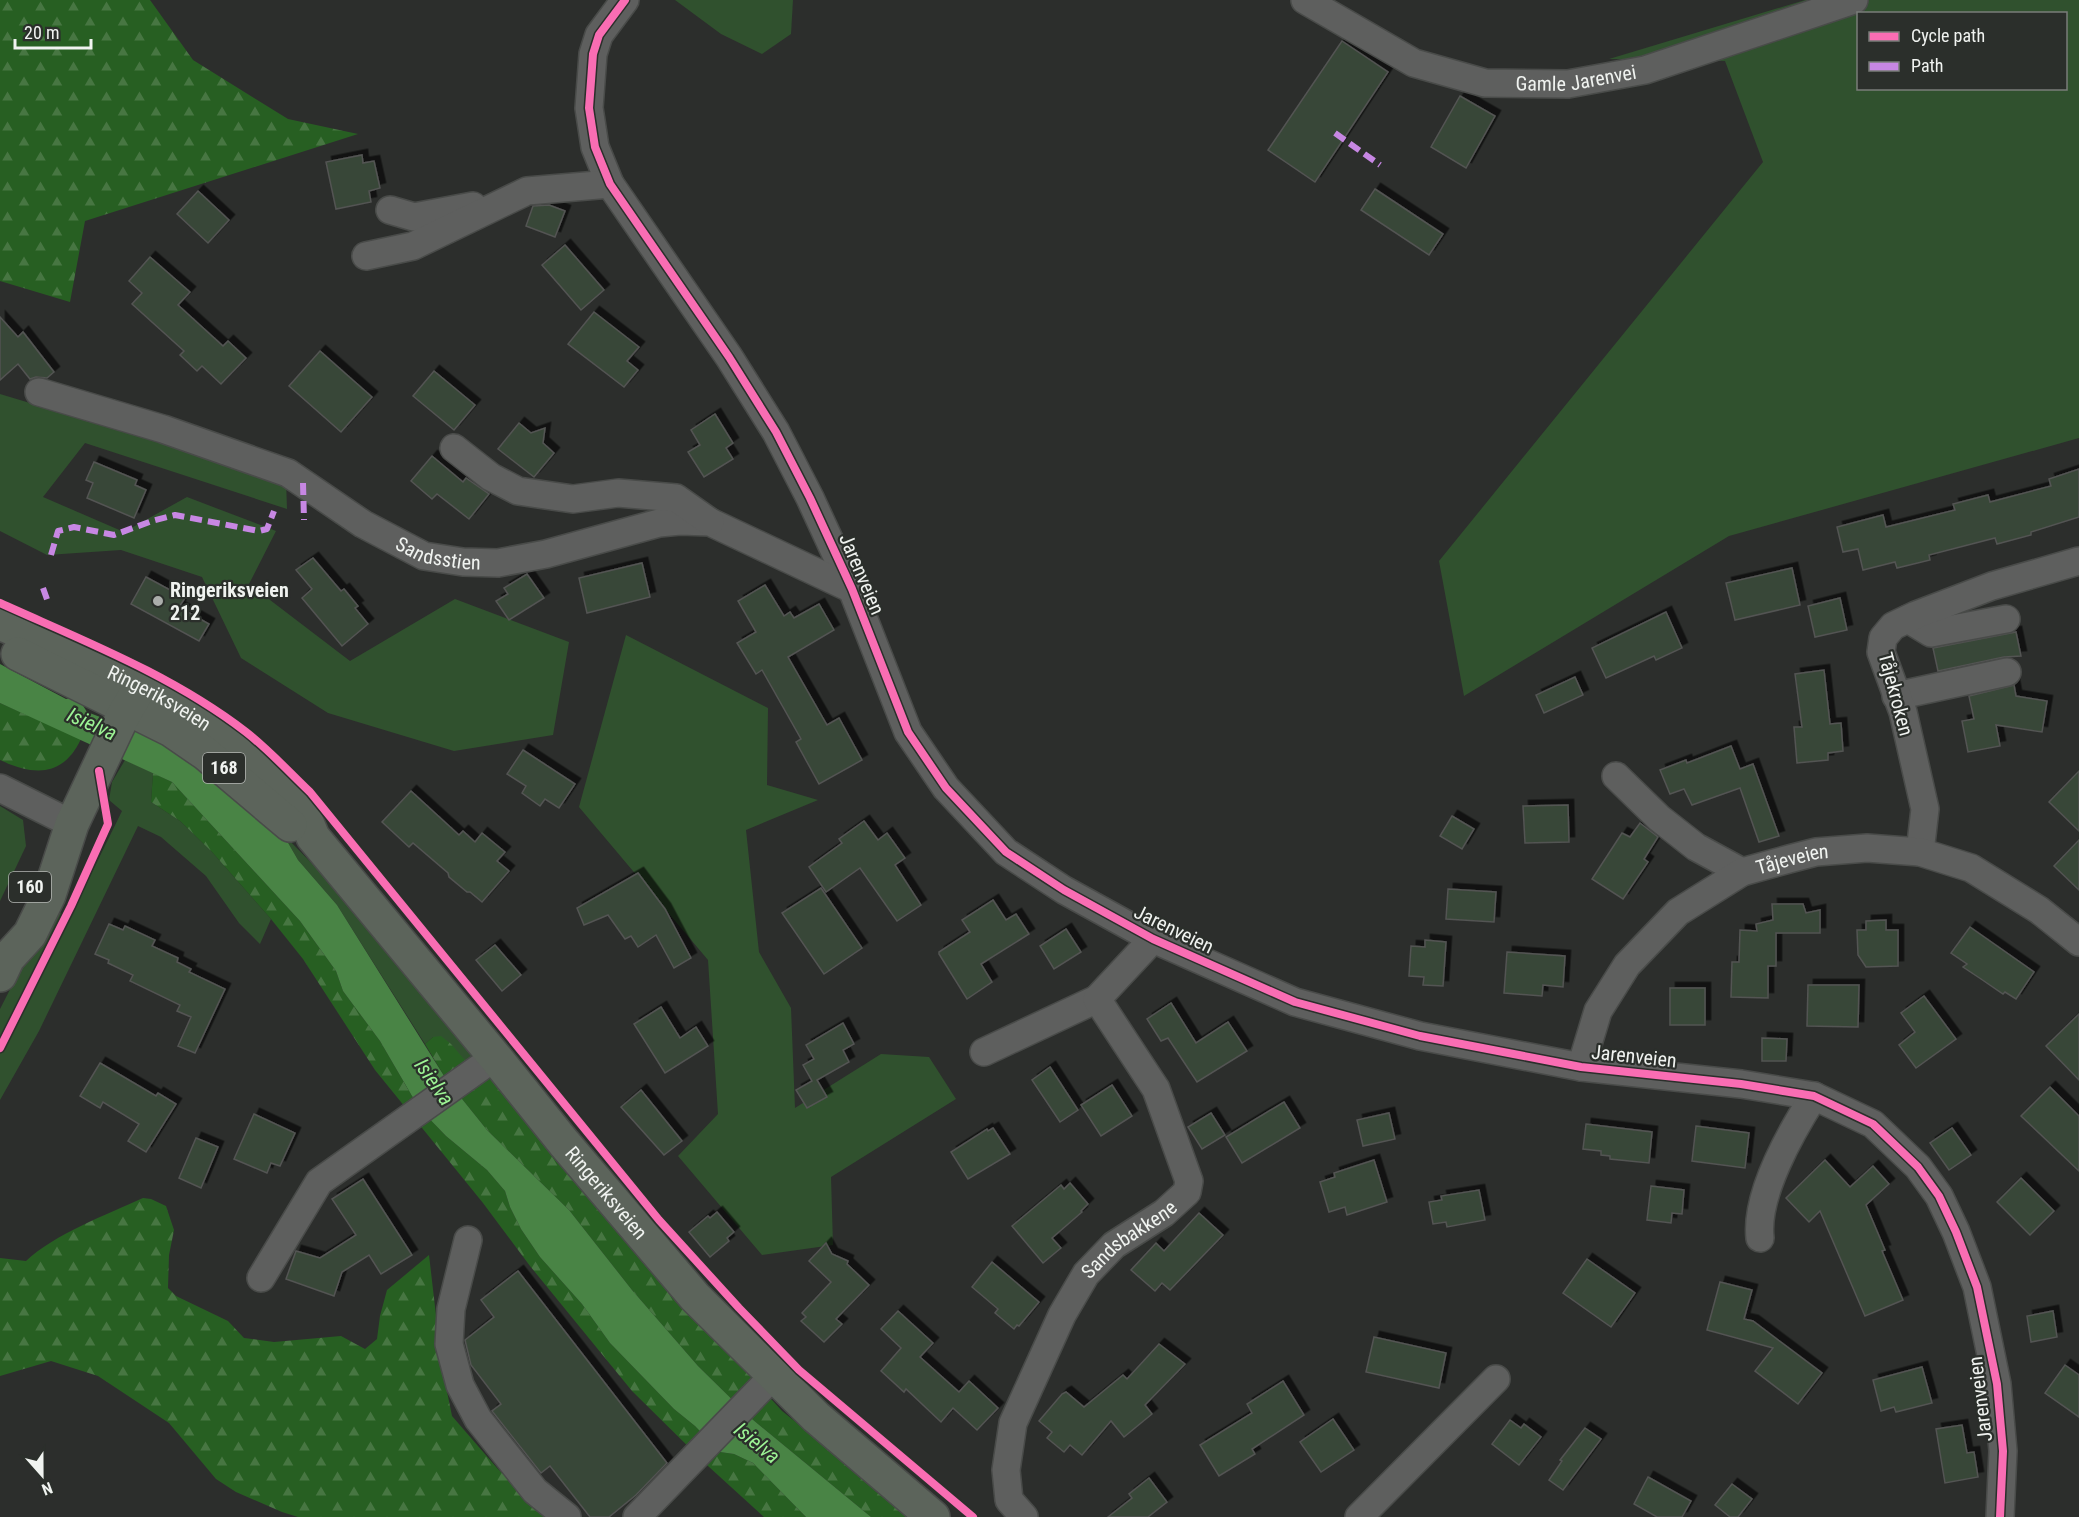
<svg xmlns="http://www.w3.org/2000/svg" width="2079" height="1517" viewBox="0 0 2079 1517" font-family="'Roboto Condensed',sans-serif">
	<defs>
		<pattern id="forest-firs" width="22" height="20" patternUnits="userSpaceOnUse" patternTransform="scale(1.5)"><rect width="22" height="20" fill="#275f22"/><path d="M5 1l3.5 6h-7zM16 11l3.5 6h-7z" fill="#477642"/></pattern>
		<filter id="shadow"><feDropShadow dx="5.5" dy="-5.5" stdDeviation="0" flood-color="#0009"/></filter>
	</defs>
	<rect width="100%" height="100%" fill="#2c2e2c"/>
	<g fill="#30512e" fill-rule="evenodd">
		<polygon points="675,0 793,0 791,34 762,54 721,34"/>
		<path d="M1805,0H2079V438L1729,536L1464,696L1439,561L1763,162L1725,61L1609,59ZM1858,14H2066V88H1858Z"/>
		<polygon points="0,394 286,480 287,509 85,443 43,497 124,532 187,497 276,531 249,584 350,661 455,599 569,642 553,735 454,751 328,713 241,658 202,577 121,550 47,555 0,531"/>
		<polygon points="626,635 768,708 767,785 818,800 746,830 759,952 791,1008 795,1108 881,1054 929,1057 956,1099 831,1177 833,1245 762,1255 678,1156 718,1114 708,960 579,807"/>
		<polygon points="125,760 153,773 151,802 180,821 212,852 271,919 260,944 239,923 206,876 161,837 138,826 39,1031 0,1100 0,1009 50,911 71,915 122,811 109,800 112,782"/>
		<polygon points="0,806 23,820 26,846 0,901"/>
		<polygon points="283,834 332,884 469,1048 472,1058 469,1065 433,1037 425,1044 337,905 298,860"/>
	</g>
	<g fill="url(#forest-firs)">
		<polygon points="0,0 150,0 193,60 288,119 358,134 85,221 70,302 0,281"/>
		<path d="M0,703L81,739C63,777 34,776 0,760Z"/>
		<polygon points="153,773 172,782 300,921 336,971 343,991 380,1041 419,1108 446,1136 487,1170 505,1191 510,1207 521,1229 540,1257 582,1304 610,1343 674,1409 695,1426 720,1452 734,1454 753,1463 806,1517 764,1517 708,1466 632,1391 530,1266 483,1203 375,1070 303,959 271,919 212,852 180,821 151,802"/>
		<polygon points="441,1036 451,1044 469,1065 495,1082 633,1247 782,1411 915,1517 871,1517 752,1419 698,1366 632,1290 569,1210 487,1130 446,1079 425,1044 433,1037"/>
		<path d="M143,1198L151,1199L166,1206L174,1230L169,1255L168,1288L176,1296L228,1321L244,1338L274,1342L341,1336L365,1349L377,1339L380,1316L387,1290L429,1255L442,1367L452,1416L497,1468L548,1517H298L282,1512L236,1492L216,1479L169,1423L98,1376L51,1361L0,1376V1258L26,1261C53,1235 108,1214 143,1198Z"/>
	</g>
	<polygon fill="#498445" points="0,664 66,699 75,697 82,704 87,712 176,746 283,834 298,860 337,905 446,1079 487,1130 569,1210 632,1290 698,1366 752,1419 871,1517 806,1517 753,1463 734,1454 720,1452 695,1426 674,1409 610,1343 582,1304 540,1257 521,1229 510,1207 505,1191 487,1170 446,1136 419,1108 380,1041 343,991 336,971 300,921 172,782 0,703"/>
	<g fill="#394738" stroke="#535453" stroke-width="1.5" filter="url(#shadow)">
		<polygon points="1342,41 1388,72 1315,182 1268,150"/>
		<polygon points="1460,96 1495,116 1466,168 1431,147"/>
		<polygon points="362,155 363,163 374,161 380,188 369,191 371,202 336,209 326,162"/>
		<polygon points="1375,189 1443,234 1429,255 1361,210"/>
		<polygon points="198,191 229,220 208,243 177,214"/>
		<polygon points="549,205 565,211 555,237 526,226 533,206"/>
		<polygon points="565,245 604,290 581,310 542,265"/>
		<polygon points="150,257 190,292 178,305 223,346 228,341 246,358 221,384 202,366 197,371 180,355 184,351 132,304 142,293 129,281"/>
		<polygon points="594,312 639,347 627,361 638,370 624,387 568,344"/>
		<polygon points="0,317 18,337 23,332 54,372 47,378 36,377 30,379 18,364 0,380"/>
		<polygon points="320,351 372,397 341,432 289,386"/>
		<polygon points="434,371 475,405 454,430 413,396"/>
		<polygon points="715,414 733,443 726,448 733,459 704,477 688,452 700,445 691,430"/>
		<polygon points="519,423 531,433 545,428 543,443 554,453 534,477 498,449"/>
		<polygon points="432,456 463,482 466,478 489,494 469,519 437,494 432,499 411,481"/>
		<polygon points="94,462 137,480 135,485 146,490 134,518 87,498 93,483 86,480"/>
		<polygon points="2079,469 2079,517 2031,532 2031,535 1997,544 1995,538 1929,555 1930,560 1897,568 1895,562 1863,570 1858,549 1843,552 1837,527 1883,515 1886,527 1955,510 1953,504 1988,495 1990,502 2051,486 2049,479"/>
		<polygon points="313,558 341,591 344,589 358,606 355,608 368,624 342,646 302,598 312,589 296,570"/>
		<polygon points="642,563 650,597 587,613 579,578"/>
		<polygon points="1792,568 1800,605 1735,620 1726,583"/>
		<polygon points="527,574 544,598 509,620 496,601 508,594 504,588"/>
		<polygon points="146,577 185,598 179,607 209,624 199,641 131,604"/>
		<polygon points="765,585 784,616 790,612 794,618 819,604 834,630 788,657 827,725 839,718 862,760 819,784 796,742 801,739 762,670 756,674 737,643 756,632 738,601"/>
		<polygon points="1840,598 1847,630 1815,637 1808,606"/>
		<polygon points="1666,612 1682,648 1656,660 1654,656 1606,678 1592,648"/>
		<polygon points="2016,632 2021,656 2004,657 1938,671 1933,648"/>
		<polygon points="1824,670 1830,724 1841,723 1843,751 1828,753 1828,760 1797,763 1794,727 1802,727 1795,674"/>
		<polygon points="1575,677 1583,695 1544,713 1536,695"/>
		<polygon points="2014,685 2016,696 2047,701 2042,732 1996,725 2000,746 1968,752 1962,721 1974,719 1969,696"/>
		<polygon points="1731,746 1740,769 1753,764 1779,836 1759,842 1740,788 1692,805 1684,789 1670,794 1660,770 1686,760 1687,763"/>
		<polygon points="523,750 575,784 559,808 545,799 540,806 522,793 526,786 507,774"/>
		<polygon points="2079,771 2079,831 2049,802"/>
		<polygon points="411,791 459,835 463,831 475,842 482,833 505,852 497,861 509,871 482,902 470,892 467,892 449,877 448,873 413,843 409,847 382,822"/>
		<polygon points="1568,805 1569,842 1525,843 1523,806"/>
		<polygon points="1452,816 1474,829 1462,849 1440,836"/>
		<polygon points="864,821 878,840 887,833 905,858 895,865 921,905 897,921 860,868 826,892 809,867 842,843 839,839"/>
		<polygon points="1640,823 1658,837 1644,859 1648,862 1623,899 1592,879 1622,833 1630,837"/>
		<polygon points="2079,840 2079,890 2054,866"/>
		<polygon points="638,873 665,909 691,958 674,968 656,935 638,947 631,936 625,939 608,915 584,925 577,908"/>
		<polygon points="821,888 862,948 824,974 782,913"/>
		<polygon points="1448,889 1496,892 1494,922 1446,919"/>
		<polygon points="993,900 1006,920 1016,914 1029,934 981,964 992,982 967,999 939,954 939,952 970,932 962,920"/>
		<polygon points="1772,904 1803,904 1806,913 1820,910 1820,933 1776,933 1776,966 1768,966 1768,998 1731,997 1732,962 1739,962 1740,930 1757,931 1756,924 1773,920"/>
		<polygon points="1886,920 1886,930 1898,930 1898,966 1866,967 1858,955 1857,930 1866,930 1866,921"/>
		<polygon points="109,924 123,930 125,926 155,940 152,946 178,958 177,962 191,969 189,972 225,989 195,1053 178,1046 191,1017 177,1011 180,1005 130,981 133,975 108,963 109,960 95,954"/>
		<polygon points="1970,927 2034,972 2016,999 2005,992 2003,994 1981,979 1963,967 1967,964 1951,953"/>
		<polygon points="1066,929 1081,952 1054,969 1040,946"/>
		<polygon points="1425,940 1446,942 1443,986 1423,985 1424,977 1409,976 1411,946 1425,947"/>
		<polygon points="495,945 521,975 502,991 476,960"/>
		<polygon points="1507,952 1565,956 1563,987 1543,985 1542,996 1504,993"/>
		<polygon points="1808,985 1859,985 1858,1027 1807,1026"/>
		<rect x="1670" y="988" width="35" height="37"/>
		<polygon points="1924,996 1956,1039 1916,1068 1899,1045 1915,1032 1901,1013"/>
		<polygon points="1171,1003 1196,1043 1228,1022 1247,1051 1197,1082 1168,1038 1161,1041 1147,1019"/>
		<polygon points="661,1007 680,1038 696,1027 708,1046 665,1073 634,1024"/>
		<polygon points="2079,1014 2079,1080 2046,1046"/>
		<polygon points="843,1023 854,1044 843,1050 849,1062 817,1080 827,1097 807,1108 796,1090 812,1081 803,1065 814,1059 806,1045"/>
		<polygon points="1762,1038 1787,1039 1786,1061 1762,1061"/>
		<polygon points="100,1063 156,1096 158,1093 176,1104 146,1152 128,1141 139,1124 103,1102 100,1108 80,1096"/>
		<polygon points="1050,1067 1078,1110 1060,1122 1032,1080"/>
		<polygon points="1112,1085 1132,1116 1101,1136 1081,1105"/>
		<polygon points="2050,1087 2079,1116 2079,1171 2021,1116"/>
		<polygon points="641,1090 682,1141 664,1155 621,1107"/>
		<polygon points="1284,1102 1300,1128 1242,1163 1226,1137"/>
		<polygon points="1211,1113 1225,1135 1202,1149 1188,1127"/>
		<polygon points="1389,1113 1395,1139 1363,1146 1357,1120"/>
		<polygon points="254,1114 295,1133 280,1166 271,1163 267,1173 234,1159"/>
		<polygon points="1586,1124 1652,1132 1649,1163 1610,1159 1610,1156 1601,1155 1601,1151 1583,1149"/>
		<polygon points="1696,1126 1749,1133 1745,1168 1692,1161"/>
		<polygon points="993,1128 1010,1154 968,1179 951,1152 987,1129 988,1131"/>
		<polygon points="1952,1128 1971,1155 1949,1170 1930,1143"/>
		<polygon points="196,1138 218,1147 201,1188 179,1178"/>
		<polygon points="1374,1160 1387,1202 1347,1215 1345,1207 1329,1212 1320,1182 1335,1177 1334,1173"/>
		<polygon points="1825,1160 1850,1187 1873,1166 1889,1184 1866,1205 1885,1250 1882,1251 1903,1300 1865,1316 1820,1211 1809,1222 1786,1198"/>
		<polygon points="2021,1178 2054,1211 2030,1235 1997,1202"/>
		<polygon points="363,1179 412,1255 381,1274 369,1255 342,1272 334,1296 286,1279 296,1251 320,1258 356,1235 332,1199"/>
		<polygon points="1070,1183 1088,1204 1081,1211 1082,1212 1052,1238 1061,1248 1043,1263 1012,1226 1061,1185 1064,1189"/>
		<polygon points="1651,1186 1684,1190 1682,1214 1672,1213 1671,1223 1647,1220"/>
		<polygon points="1479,1190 1485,1220 1447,1227 1446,1222 1433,1224 1429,1202 1442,1200 1441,1196"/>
		<polygon points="717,1212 734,1232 727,1238 729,1241 710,1257 689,1232 708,1216 710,1218"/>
		<polygon points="1199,1213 1223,1235 1170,1290 1162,1283 1155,1291 1131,1270 1156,1243 1164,1251"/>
		<polygon points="826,1243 832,1254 848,1261 847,1264 869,1285 836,1319 842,1324 824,1342 801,1321 806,1317 802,1313 831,1282 809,1261"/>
		<polygon points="1587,1259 1635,1293 1611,1327 1563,1293"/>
		<polygon points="992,1262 1039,1302 1019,1326 1017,1325 1014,1329 995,1313 998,1309 972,1287"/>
		<polygon points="518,1271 667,1463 636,1495 609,1517 590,1517 550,1466 541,1473 492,1411 501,1404 471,1365 465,1340 494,1317 481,1300"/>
		<polygon points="1720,1282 1752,1290 1744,1319 1753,1321 1822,1373 1798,1404 1755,1371 1773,1348 1707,1330"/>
		<polygon points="898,1311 933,1343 920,1357 959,1392 969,1381 998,1408 977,1430 953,1408 941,1422 906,1389 904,1392 881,1371 901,1348 881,1329"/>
		<polygon points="2053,1311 2057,1337 2031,1342 2027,1316"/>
		<polygon points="1374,1337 1446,1353 1439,1388 1366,1372"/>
		<polygon points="1159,1344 1185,1364 1145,1405 1152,1414 1124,1437 1111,1421 1082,1455 1070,1445 1064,1452 1047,1438 1052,1432 1039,1421 1062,1394 1066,1392 1084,1407 1123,1375 1127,1379"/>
		<polygon points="2065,1365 2079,1375 2079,1417 2045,1393"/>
		<polygon points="1922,1367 1932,1403 1896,1412 1894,1407 1881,1411 1873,1380"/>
		<polygon points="1283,1381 1304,1415 1252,1449 1255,1454 1219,1476 1200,1445 1252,1413 1247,1404"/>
		<polygon points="1333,1419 1354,1450 1321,1472 1300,1442"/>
		<polygon points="1510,1420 1521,1428 1524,1424 1541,1437 1519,1465 1492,1444"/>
		<polygon points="1962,1425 1967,1453 1974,1452 1978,1477 1945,1483 1936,1429"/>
		<polygon points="1585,1428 1601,1439 1563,1490 1549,1480 1562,1461 1560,1460"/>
		<polygon points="1648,1477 1691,1501 1682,1517 1657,1517 1634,1504"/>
		<polygon points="1149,1478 1167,1502 1148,1517 1108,1517 1132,1498 1129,1494"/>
		<polygon points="1732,1484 1752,1499 1738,1517 1730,1517 1715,1505"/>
	</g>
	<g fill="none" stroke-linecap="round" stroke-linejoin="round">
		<g stroke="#494b49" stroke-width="30">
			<g id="minor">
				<polyline points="625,0 599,35 593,54 589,108 595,147 610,184 729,357 776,432 810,498 852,589 908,732 946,788 1006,852 1064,890 1153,939 1295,1002 1420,1036 1581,1067 1741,1084 1814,1096 1873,1124 1918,1167 1939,1196 1956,1232 1977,1287 1997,1384 2003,1451 2000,1517"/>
				<path id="s1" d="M1305,0L1414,63L1485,83L1568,84L1645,70L1854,0"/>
				<polyline points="390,210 414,217 473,206"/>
				<polyline points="366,256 413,246 527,191 610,184"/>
				<path id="s2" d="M39,392L163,429L288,473L363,524L424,556L463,562L498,563L546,554L659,523L680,521L710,522L852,589"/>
				<polyline points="454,448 491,477 518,491 573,499 618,493 676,498 710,522"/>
				<polyline points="1908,619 1931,633 2006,619"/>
				<polyline points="1896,696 2007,672"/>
				<polyline points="1616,776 1659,818 1696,847 1742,872"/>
				<polyline points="0,788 72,824"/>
				<polyline points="1920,852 1925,809 1903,712 1881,652 1883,638 1893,626 1916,615 1992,586 2079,561"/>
				<polyline points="984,1052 1097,999"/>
				<path id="s3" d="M1581,1067L1598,1011L1627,965L1678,912L1742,872L1789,859L1816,852L1867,848L1920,852L1971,868L2039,910L2079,942"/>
				<path d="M1760,1238C1755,1195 1791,1132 1814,1096"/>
				<polyline points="468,1240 451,1309 449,1344 460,1385 478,1419 535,1491 567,1517"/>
				<polyline points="261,1278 319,1182 495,1057"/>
				<polyline points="637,1517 773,1376"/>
				<path id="s4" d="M1024,1517L1009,1500L1006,1470L1013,1423L1062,1315L1086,1274L1114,1245L1164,1213L1187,1192L1189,1181L1156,1089L1097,999L1153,939"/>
				<polyline points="1359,1517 1496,1379"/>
			</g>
		</g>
		<g stroke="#494b49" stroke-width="36">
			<g id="major">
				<path id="s5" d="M0,623C94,666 184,695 261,768C274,780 288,794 299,808C305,816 309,827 313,837L495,1057L564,1143L695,1297L816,1417L933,1517"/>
				<polyline points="18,654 171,730 206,754 290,825"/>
				<polyline points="0,975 8,958 30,934 49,895 72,824 121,720 138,690"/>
			</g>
		</g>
		<use href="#minor" stroke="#5e5f5e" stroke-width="27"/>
		<use href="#major" stroke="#5c645b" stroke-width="33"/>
		<g stroke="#c787e3" stroke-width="6" stroke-dasharray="12 6" stroke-linecap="butt">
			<polyline points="1335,133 1380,165"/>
			<polyline points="303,483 304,520"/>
			<polyline points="51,555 58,531 74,527 114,535 152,521 175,515 259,531 267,529 274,511"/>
			<polyline points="43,588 49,605"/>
		</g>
		<g stroke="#2b2f2b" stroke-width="11">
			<g id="cycleway">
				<polyline points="625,0 599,35 593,54 589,108 595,147 610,184 729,357 776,432 810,498 852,589 908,732 946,788 1006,852 1064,890 1153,939 1295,1002 1420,1036 1581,1067 1741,1084 1814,1096 1873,1124 1918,1167 1939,1196 1956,1232 1977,1287 1997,1384 2003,1451 2000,1517"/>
				<path d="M0,603C84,641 172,675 246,732C269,750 289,772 310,792L659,1220L739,1308L799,1370L973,1517"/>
				<polyline points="0,1048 71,906 108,824 99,771"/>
			</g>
		</g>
		<use href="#cycleway" stroke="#f96db3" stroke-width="8"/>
	</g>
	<circle fill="#abaeab" stroke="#2b2f2b" stroke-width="2" cx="158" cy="601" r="6"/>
	<g text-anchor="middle" stroke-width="4.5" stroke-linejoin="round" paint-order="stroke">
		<g fill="#2b2f2b" stroke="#b5b8b5" stroke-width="1.5">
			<rect x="203" y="753" width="42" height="30" rx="4.5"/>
			<rect x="9" y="872" width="42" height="30" rx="4.5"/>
		</g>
		<g font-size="18" font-weight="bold" fill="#f0f3f0">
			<text x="224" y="774">168</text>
			<text x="30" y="893">160</text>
		</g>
		<g font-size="20" fill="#f0f3f0" stroke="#2b2f2b">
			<text dy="7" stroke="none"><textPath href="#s1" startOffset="291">Gamle Jarenvei</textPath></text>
			<text dy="7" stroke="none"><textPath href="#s2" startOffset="435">Sandsstien</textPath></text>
			<text transform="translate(862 574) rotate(67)" y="7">Jarenveien</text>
			<text transform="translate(1896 694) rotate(75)" y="7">Tåjekroken</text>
			<text dy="7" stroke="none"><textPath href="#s5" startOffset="176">Ringeriksveien</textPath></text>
			<text dy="7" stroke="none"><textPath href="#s3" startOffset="314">Tåjeveien</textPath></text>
			<text transform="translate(1174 929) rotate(26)" y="7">Jarenveien</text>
			<text transform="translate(1634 1056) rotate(6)" y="7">Jarenveien</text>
			<text dy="7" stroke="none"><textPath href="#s5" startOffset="849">Ringeriksveien</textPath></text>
			<text dy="7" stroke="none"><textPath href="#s4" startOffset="322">Sandsbakkene</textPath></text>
			<text transform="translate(1980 1399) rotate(-97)" y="7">Jarenveien</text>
		</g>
		<g font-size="20" font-weight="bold" fill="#f0f3f0" stroke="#2b2f2b" text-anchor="start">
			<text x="170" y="597">Ringeriksveien<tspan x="170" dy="23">212</tspan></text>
		</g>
		<g font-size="21" font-style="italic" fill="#9df495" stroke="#2b2f2b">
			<text transform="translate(92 724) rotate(24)" y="7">Isielva</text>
			<text transform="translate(434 1082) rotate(55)" y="7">Isielva</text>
			<text transform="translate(757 1443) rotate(39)" y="7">Isielva</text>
		</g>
	</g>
	<rect x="1857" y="12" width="210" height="78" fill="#2b2f2b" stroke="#7a7d7a" stroke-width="1.5"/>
	<rect x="1869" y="32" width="30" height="9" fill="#f96db3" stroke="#7a7d7a" stroke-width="1.5"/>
	<text x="1911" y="42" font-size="18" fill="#f0f3f0">Cycle path</text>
	<rect x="1869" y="62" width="30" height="9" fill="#c787e3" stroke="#7a7d7a" stroke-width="1.5"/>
	<text x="1911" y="72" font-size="18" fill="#f0f3f0">Path</text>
	<g transform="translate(42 1475) rotate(159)" stroke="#2b2f2b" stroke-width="4.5" paint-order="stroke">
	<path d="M0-4.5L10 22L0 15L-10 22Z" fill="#f0f3f0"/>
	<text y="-9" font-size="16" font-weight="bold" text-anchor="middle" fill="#f0f3f0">N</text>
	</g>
	<path d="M15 39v9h76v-9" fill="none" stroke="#f0f3f0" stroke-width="3"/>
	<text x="24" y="39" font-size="18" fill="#f0f3f0" stroke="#2b2f2b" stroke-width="4.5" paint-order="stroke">20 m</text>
</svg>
